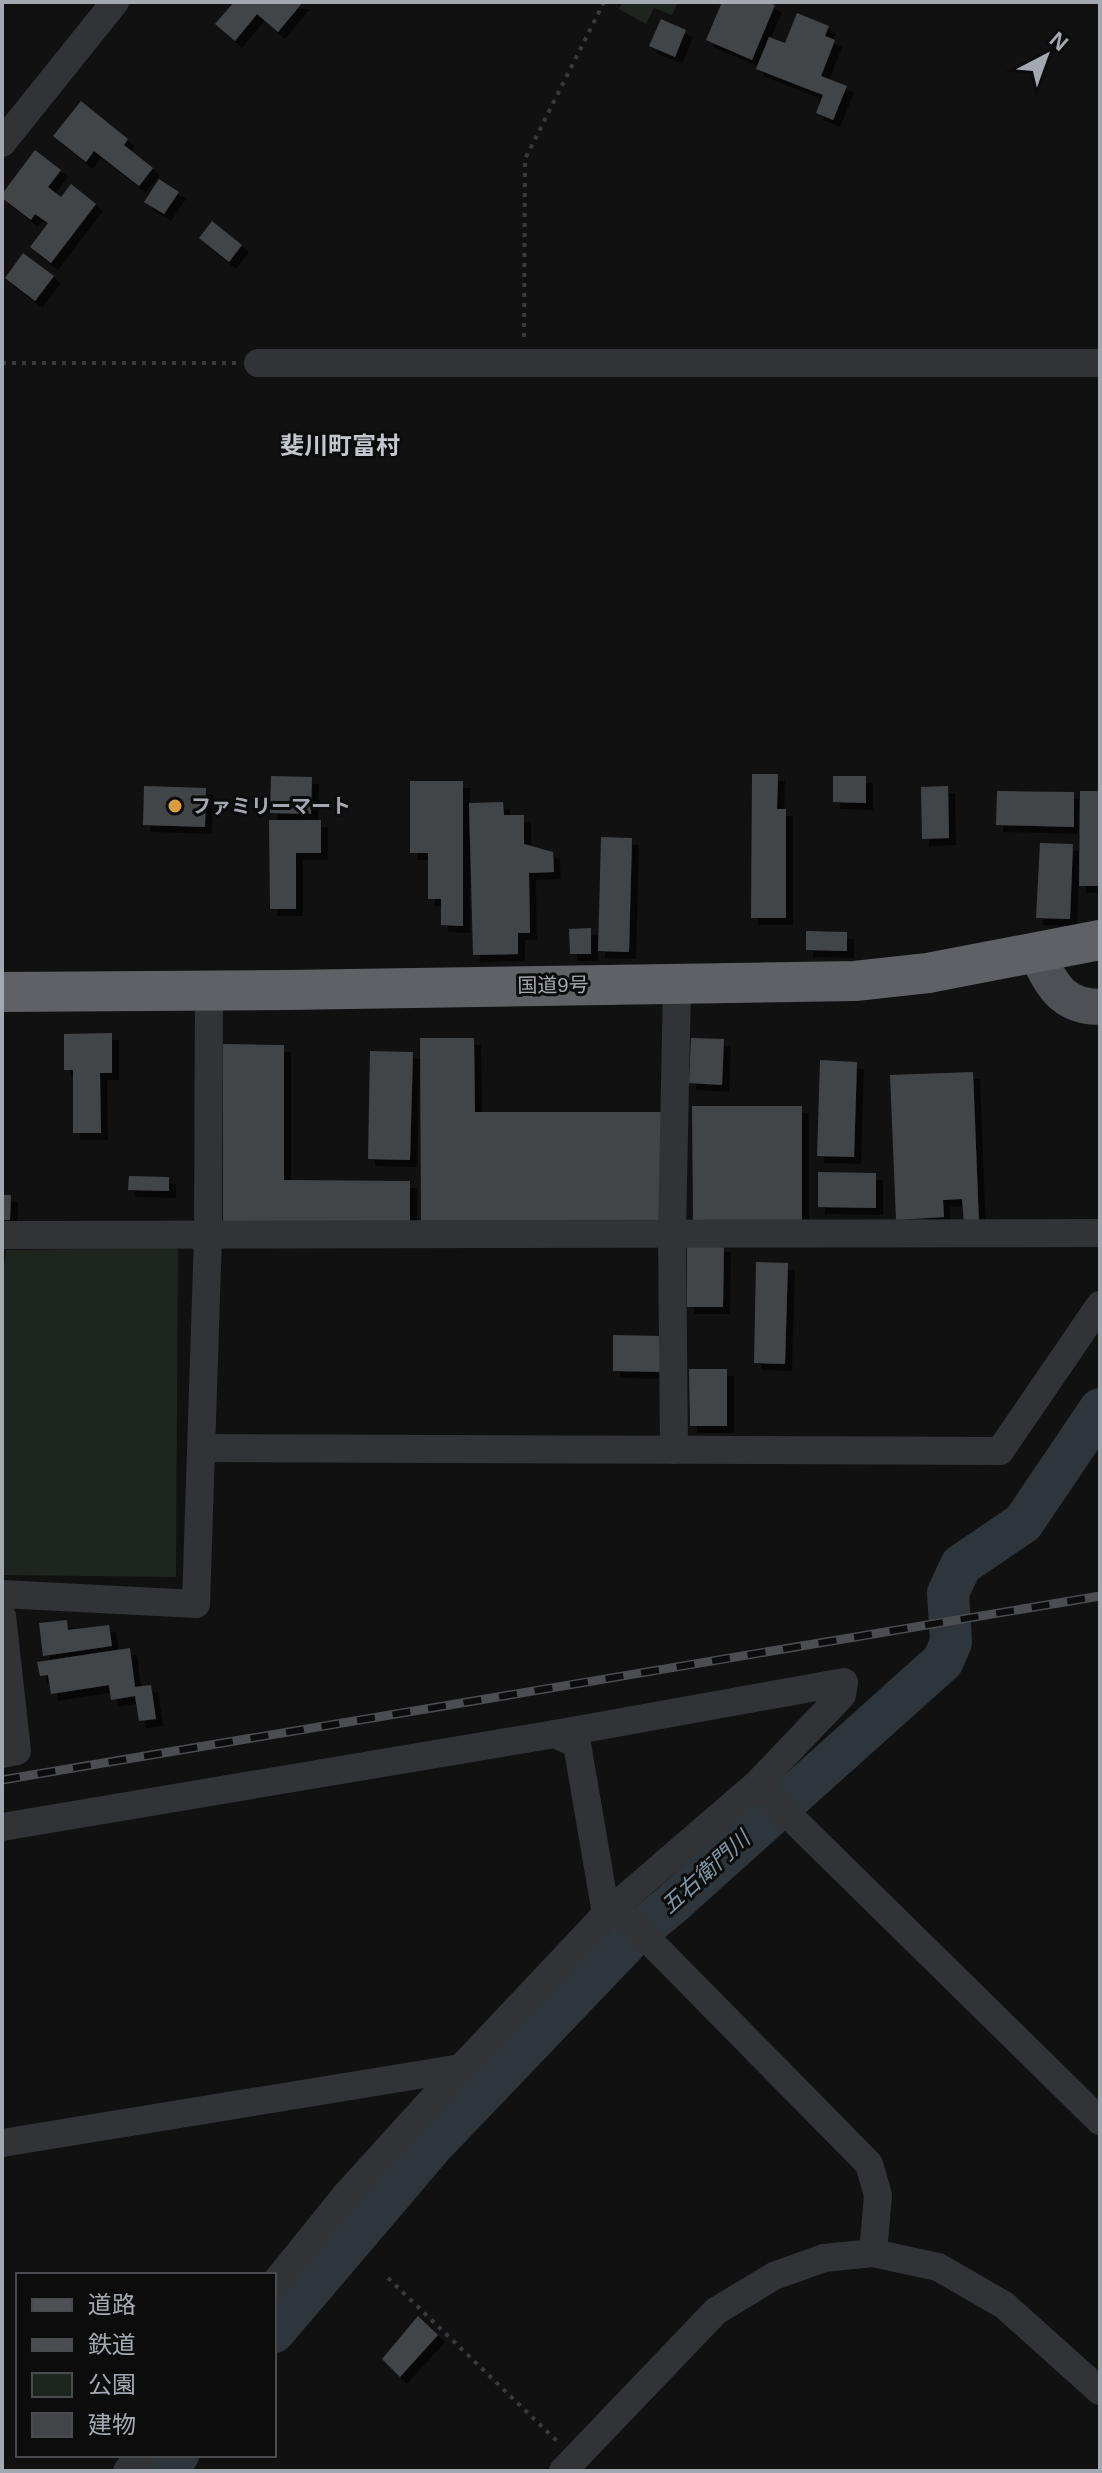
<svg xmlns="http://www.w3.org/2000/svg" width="1102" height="2473" viewBox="0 0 1102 2473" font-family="Arial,'Noto Sans JP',sans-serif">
	<defs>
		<filter id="shadow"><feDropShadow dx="7" dy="7" stdDeviation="0" flood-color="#0009"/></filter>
	</defs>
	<rect width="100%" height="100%" fill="#111112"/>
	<g fill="#1e241e">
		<polygon points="623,2 678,2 672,15 654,8 646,24 619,9"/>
		<polygon points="178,1248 176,1577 2,1575 2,1282 6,1250"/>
	</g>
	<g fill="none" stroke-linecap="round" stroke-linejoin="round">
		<g stroke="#2e363b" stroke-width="42">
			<polyline points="274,2332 434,2144 631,1938 672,1904 943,1661 951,1642 948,1593 961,1565 1023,1523 1100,1409"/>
			<polyline points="166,2471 178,2455"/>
		</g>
	</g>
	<g fill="#434447" filter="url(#shadow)">
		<polygon points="234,2 303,2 278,32 257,14 235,41 215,24"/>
		<polygon points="722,2 767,2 775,5 752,60 706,40"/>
		<polygon points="797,13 829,26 825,36 835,40 821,76 847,86 833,120 816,113 823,95 756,69 769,37 785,43"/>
		<polygon points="661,19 686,30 675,57 649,46"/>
		<polygon points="81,101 128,139 124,145 153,168 139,186 94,151 86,162 53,136"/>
		<polygon points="35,150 61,170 48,187 61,197 71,184 96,204 51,263 30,247 48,223 35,214 31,220 2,198 2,194"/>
		<polygon points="159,179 179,192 164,214 144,202"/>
		<polygon points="212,221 242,245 229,262 199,238"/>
		<polygon points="23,253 54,276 35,301 5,278"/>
		<polygon points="752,774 778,774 777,809 786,809 786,918 751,918"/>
		<polygon points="271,776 312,777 311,814 270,813"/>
		<polygon points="833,776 866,776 866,803 833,802"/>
		<polygon points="410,781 463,781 463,926 441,925 441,899 428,899 428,853 410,853"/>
		<polygon points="144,786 206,788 205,827 143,825"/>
		<polygon points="948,786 949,838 922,839 921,787"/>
		<polygon points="997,791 1074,792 1074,827 996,825"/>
		<polygon points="1080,791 1100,791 1100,886 1079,886"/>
		<polygon points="503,802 504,815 524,815 524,844 553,852 554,872 529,873 530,933 518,933 518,954 473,955 469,803"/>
		<polygon points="269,820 321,820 321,853 296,853 296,909 270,909"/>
		<polygon points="601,837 632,838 629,952 598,951"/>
		<polygon points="1040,843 1073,844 1070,919 1036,918"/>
		<polygon points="591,928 591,954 570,954 569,929"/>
		<polygon points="806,931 847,932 847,951 806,950"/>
		<polygon points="112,1033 112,1073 100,1073 101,1133 73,1133 73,1070 64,1070 64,1034"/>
		<polygon points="420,1038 474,1038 475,1112 668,1112 668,1227 421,1227"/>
		<polygon points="691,1038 724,1039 722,1085 689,1083"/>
		<polygon points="223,1044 284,1045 284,1180 410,1181 410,1224 223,1223"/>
		<polygon points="370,1051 413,1052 410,1160 368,1159"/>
		<polygon points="820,1060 857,1062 854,1157 817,1156"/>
		<polygon points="973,1072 979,1223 964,1223 962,1199 943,1200 944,1217 896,1220 890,1075"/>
		<polygon points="692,1106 802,1106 802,1222 693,1222"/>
		<polygon points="818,1172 876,1173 876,1208 818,1207"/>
		<polygon points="129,1176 169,1177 169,1191 128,1190"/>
		<polygon points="2,1195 11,1195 10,1220 2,1220"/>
		<polygon points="687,1245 724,1245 723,1307 687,1307"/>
		<polygon points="756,1262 788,1263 785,1364 754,1363"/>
		<polygon points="613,1335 664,1336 664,1372 613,1371"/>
		<polygon points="689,1369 727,1369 727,1426 690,1426"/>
		<polygon points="67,1620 68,1630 109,1625 112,1646 43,1656 39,1623"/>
		<polygon points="130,1648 135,1687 151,1685 156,1719 139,1721 135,1696 111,1700 109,1685 51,1694 48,1675 40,1676 37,1662"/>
		<polygon points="418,2316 438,2335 400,2377 382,2359"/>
	</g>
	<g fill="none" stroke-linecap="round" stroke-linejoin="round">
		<g stroke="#383a3d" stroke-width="4" stroke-dasharray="4 6" stroke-linecap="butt">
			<polyline points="524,337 525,159 604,2"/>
			<polyline points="2,363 236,363"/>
			<polyline points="388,2278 559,2443"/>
		</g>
		<g stroke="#323336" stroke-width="28">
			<polyline points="2,143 115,2"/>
			<polyline points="258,363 1100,363"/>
			<polyline points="2,1235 1100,1233"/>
			<polyline points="202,1448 1000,1451 1100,1305"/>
			<polyline points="674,1450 672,1233 677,984"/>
			<polyline points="2,1594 196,1604 208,1236 209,991"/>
			<polyline points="2,1616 17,1751 2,1754"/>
			<polyline points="555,1734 844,1682 842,1695 757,1784"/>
			<polyline points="2,1827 555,1734 577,1744 606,1914 622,1913 869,2164 878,2195 873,2253"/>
			<polyline points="2,2143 461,2068"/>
			<polyline points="274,2284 345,2196 461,2068 606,1914 757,1784 1100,2121"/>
			<polyline points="127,2471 140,2455"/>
			<polyline points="563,2471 716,2311 774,2276 824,2258 873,2253 938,2267 1004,2305 1100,2391"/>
		</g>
		<path stroke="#4f5055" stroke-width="36" d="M1036,954C1052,984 1061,1007 1100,1007"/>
		<polyline stroke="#5f6167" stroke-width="40" points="2,992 286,990 855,981 928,973 1100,940"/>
		<g stroke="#4b4d51" stroke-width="9">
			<polyline id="rail" points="2,1780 1100,1596"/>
		</g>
		<use href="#rail" stroke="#0c0c0d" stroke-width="6" stroke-dasharray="18" stroke-linecap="butt"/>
	</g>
	<circle fill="#db9c40" stroke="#0c0c0d" stroke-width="3" cx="175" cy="806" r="8"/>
	<g text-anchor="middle" stroke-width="6" stroke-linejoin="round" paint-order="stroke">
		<g font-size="20" font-weight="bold" fill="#a4a9b1" stroke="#0c0c0d" text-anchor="start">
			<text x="191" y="813">ファミリーマート</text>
		</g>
		<g font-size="20" fill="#a4a9b1" stroke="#0c0c0d">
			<text transform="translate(553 985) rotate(-1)" y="7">国道9号</text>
		</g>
		<g font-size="22" font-style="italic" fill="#7e98a8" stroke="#0c0c0d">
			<text transform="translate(705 1872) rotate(-42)" y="8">五右衛門川</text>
		</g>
		<g font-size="24" font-weight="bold" fill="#c4c7ce" stroke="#0c0c0d">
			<text x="340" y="454">斐川町富村</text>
		</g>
	</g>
	<rect width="1102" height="2473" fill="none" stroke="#a4a9b1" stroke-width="8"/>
	<rect x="16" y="2273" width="260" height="184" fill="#0c0c0d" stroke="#494b4f" stroke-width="2"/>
	<rect x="32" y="2299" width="40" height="12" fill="#4f5055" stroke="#494b4f" stroke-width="2"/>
	<text x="88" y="2313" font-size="24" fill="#a4a9b1">道路</text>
	<rect x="32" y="2339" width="40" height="12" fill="#4b4d51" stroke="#494b4f" stroke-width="2"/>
	<text x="88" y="2353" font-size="24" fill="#a4a9b1">鉄道</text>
	<rect x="32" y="2373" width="40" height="24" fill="#1e241e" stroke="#494b4f" stroke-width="2"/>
	<text x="88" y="2393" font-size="24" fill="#a4a9b1">公園</text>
	<rect x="32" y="2413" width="40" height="24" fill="#434447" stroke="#494b4f" stroke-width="2"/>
	<text x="88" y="2433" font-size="24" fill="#a4a9b1">建物</text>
	<g transform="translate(1046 56) rotate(41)" stroke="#0c0c0d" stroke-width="6" paint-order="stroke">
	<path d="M0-6L14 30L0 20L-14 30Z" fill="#a4a9b1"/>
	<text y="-12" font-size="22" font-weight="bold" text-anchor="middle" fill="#a4a9b1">N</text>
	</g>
</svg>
